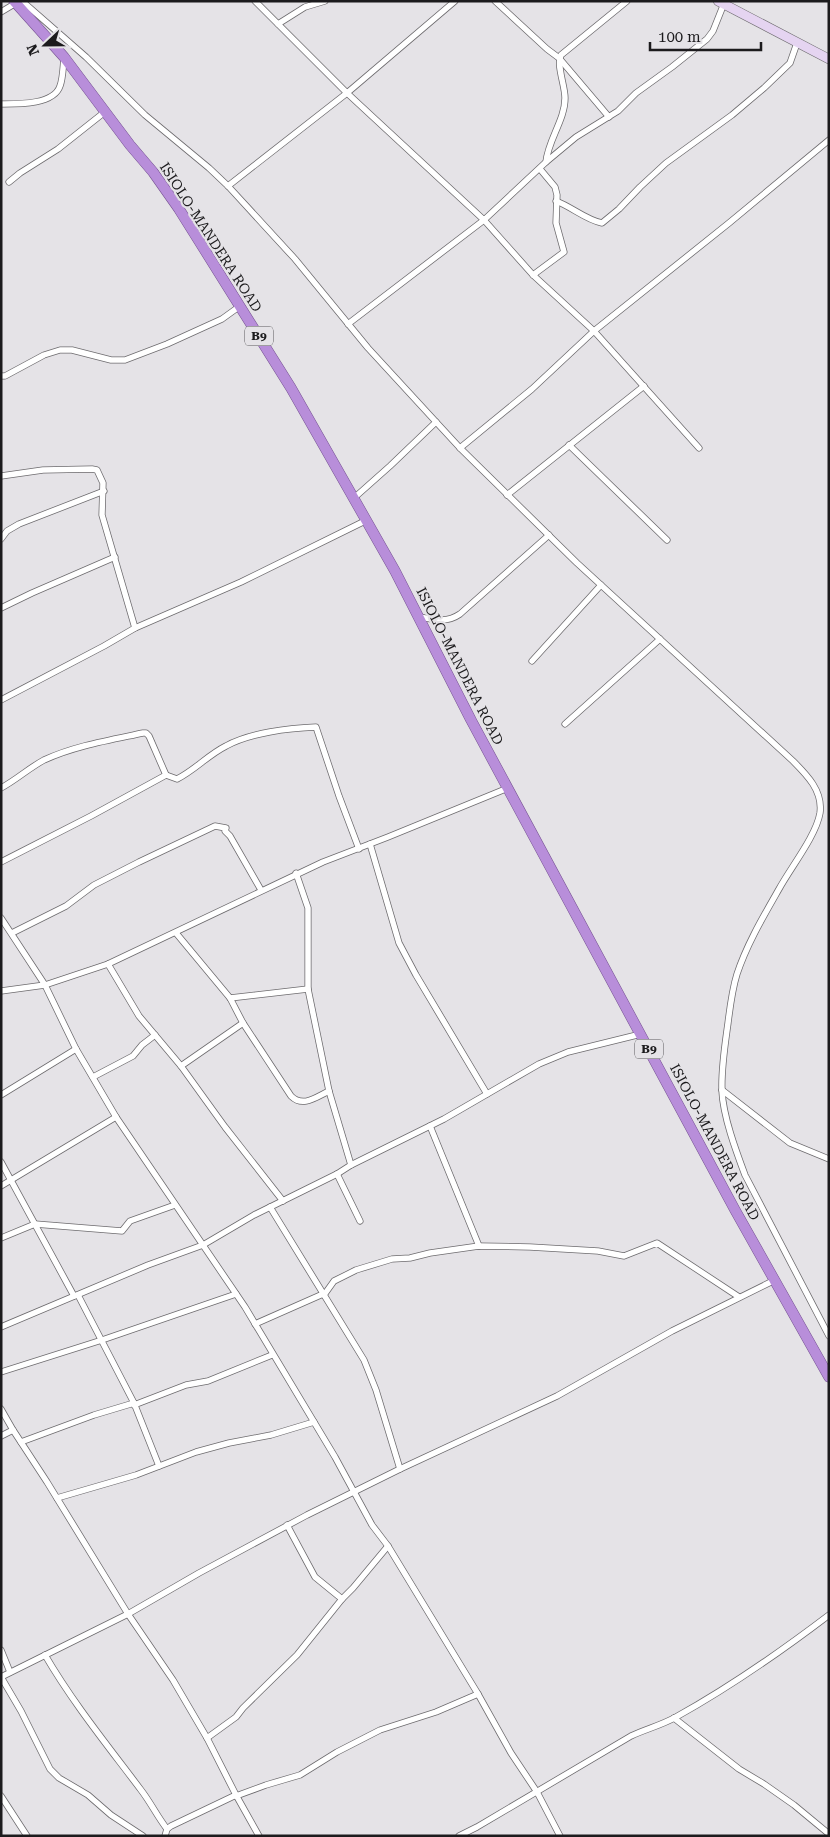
<svg xmlns="http://www.w3.org/2000/svg" width="830" height="1837" viewBox="0 0 830 1837" font-family="'Roboto Serif',serif">
	<rect width="100%" height="100%" fill="#e5e3e7"/>
	<g fill="none" stroke-linecap="round" stroke-linejoin="round">
		<g stroke="#6d6b6e" stroke-width="7">
			<g id="minor">
				<path d="M22,1L86,57L145,115L209,168L228,186L295,259L368,348L460,448L577,563L793,761C807,775 823,791 820,813C816,836 791,867 779,889C763,917 747,944 737,974C732,990 730,1007 728,1023C725,1045 721,1069 722,1091C723,1116 736,1151 745,1175L829,1336"/>
				<polyline points="255,1 347,93 455,1"/>
				<polyline points="495,1 547,49 559,58 609,117"/>
				<polyline points="1,12 16,3"/>
				<polyline points="278,24 305,7 325,1"/>
				<path d="M1,104C17,104 54,105 60,86C63,78 63,67 64,58"/>
				<polyline points="546,162 576,137 618,111 636,93 672,67 707,39 713,31 725,1"/>
				<polyline points="9,182 20,173 58,149 106,111"/>
				<path d="M228,186L347,93L484,220L546,162C548,140 565,120 565,98C565,85 556,65 561,55L627,1"/>
				<path d="M556,201C572,207 586,220 602,223L619,209L640,187L666,163L732,115L764,88L790,63L797,43"/>
				<polyline points="533,275 564,252 556,223 557,195 555,187 540,169"/>
				<polyline points="348,324 484,220 533,275 594,331 699,448"/>
				<polyline points="1,376 5,376 44,355 60,350 72,350 111,360 125,360 167,344 222,319 240,306"/>
				<polyline points="569,445 667,540"/>
				<polyline points="460,448 532,389 594,331 729,223 829,140"/>
				<polyline points="1,476 43,470 92,469 97,470 103,483 102,515 135,628"/>
				<polyline points="507,495 644,386"/>
				<polyline points="354,498 390,466 436,422"/>
				<polyline points="1,539 7,531 19,524 104,491"/>
				<polyline points="1,608 32,593 115,557"/>
				<path d="M420,617C435,620 447,623 460,614L549,535"/>
				<polyline points="532,661 601,585"/>
				<polyline points="1,700 104,646 135,628 241,582 367,520"/>
				<polyline points="565,724 660,639"/>
				<path d="M1,788C16,780 29,768 44,760C74,746 110,740 143,733H146L149,736L166,775L177,779C195,770 208,755 226,746C250,733 288,728 316,727L339,796L359,849"/>
				<polyline points="370,844 399,943 416,975 487,1094"/>
				<polyline points="1,862 91,816 166,775"/>
				<polyline points="296,873 308,908 308,989 329,1091 351,1165"/>
				<polyline points="1,918 45,985 76,1049 116,1117 245,1307 335,1457 372,1525 388,1546 478,1694 511,1753 537,1792 560,1836"/>
				<polyline points="12,933 66,906 94,885 139,862 215,826 226,828 225,831 230,836 261,890"/>
				<path d="M176,933L230,998L243,1023L291,1096C303,1108 316,1097 329,1091"/>
				<polyline points="108,964 139,1016 181,1066 225,1127 283,1201"/>
				<polyline points="1,991 45,985 108,964 323,862 388,837 508,788"/>
				<polyline points="230,998 308,989"/>
				<polyline points="181,1066 243,1023"/>
				<polyline points="93,1077 133,1056 142,1045 155,1035"/>
				<polyline points="722,1090 790,1143 829,1159"/>
				<polyline points="1,1095 76,1049"/>
				<polyline points="430,1126 479,1246"/>
				<polyline points="1,1162 74,1296"/>
				<polyline points="337,1174 360,1221"/>
				<polyline points="1,1186 116,1117"/>
				<polyline points="270,1207 364,1360 376,1390 400,1469"/>
				<polyline points="1,1238 35,1224 122,1231 130,1221 175,1205"/>
				<polyline points="78,1295 134,1403 159,1466"/>
				<polyline points="324,1295 334,1281 356,1270 392,1259 410,1258 430,1253 479,1246 530,1247 598,1251 624,1256 657,1243 739,1297"/>
				<polyline points="255,1324 323,1294"/>
				<polyline points="1,1327 148,1265 203,1245 254,1215 337,1174 351,1165 444,1119 539,1064 568,1052 641,1034"/>
				<polyline points="1,1372 102,1340 236,1294"/>
				<polyline points="134,1405 186,1385 208,1381 272,1355"/>
				<polyline points="1,1409 13,1430 47,1482 128,1614 173,1680 207,1738 236,1795 259,1836"/>
				<polyline points="1,1436 13,1430"/>
				<polyline points="21,1442 94,1415 134,1403"/>
				<polyline points="57,1498 136,1475 196,1452 229,1443 271,1435 314,1422"/>
				<polyline points="287,1525 315,1577 342,1599"/>
				<polyline points="1,1650 10,1672"/>
				<path d="M45,1655C73,1703 108,1746 141,1790C151,1803 157,1816 167,1829"/>
				<polyline points="1,1677 128,1614 199,1573 307,1515 400,1469 557,1396 672,1331 775,1280"/>
				<polyline points="1,1677 21,1711 50,1769 59,1778 88,1795 111,1815 143,1836"/>
				<polyline points="674,1718 739,1769 764,1784 794,1805 829,1834"/>
				<polyline points="207,1738 236,1717 243,1708 297,1655 342,1599 353,1588 388,1546"/>
				<polyline points="1,1796 27,1836"/>
				<polyline points="236,1796 266,1785 300,1775 337,1752 380,1730 436,1712 478,1694"/>
				<polyline points="165,1836 167,1829 171,1826 236,1795"/>
				<path d="M459,1836L477,1827L631,1736C646,1729 662,1725 676,1717C732,1686 779,1653 829,1615"/>
			</g>
		</g>
		<g stroke="#6d6b6e" stroke-width="10">
			<polyline id="secondary" points="718,1 829,59"/>
		</g>
		<g stroke="#765391" stroke-width="11">
			<polyline id="trunk" points="14,1 64,57 130,145 153,172 179,209 291,388 395,571 471,720 735,1210 829,1377"/>
		</g>
		<use href="#minor" stroke="#fff" stroke-width="5.5"/>
		<use href="#secondary" stroke="#e5d4f1" stroke-width="9"/>
		<use href="#trunk" stroke="#b88eda" stroke-width="10"/>
	</g>
	<g text-anchor="middle" stroke-width="4.5" stroke-linejoin="round" paint-order="stroke">
		<g fill="#e5e3e7" stroke="#58575a" stroke-width="1">
			<rect x="245" y="326.5" width="28" height="19" rx="4"/>
			<rect x="635" y="1039.5" width="28" height="19" rx="4"/>
		</g>
		<g font-size="12" font-weight="bold" fill="#1c1b1d">
			<text x="259" y="340">B9</text>
			<text x="649" y="1053">B9</text>
		</g>
		<g font-size="14" fill="#1c1b1d" stroke="#e5e3e7">
			<text transform="translate(211 237) rotate(57)" y="5">ISIOLO-MANDERA ROAD</text>
			<text transform="translate(460 666) rotate(63)" y="5">ISIOLO-MANDERA ROAD</text>
			<text transform="translate(715 1142) rotate(62)" y="5">ISIOLO-MANDERA ROAD</text>
		</g>
	</g>
	<rect width="830" height="1837" fill="none" stroke="#1c1b1d" stroke-width="5"/>
	<g transform="translate(45 45) rotate(248)" stroke="#e5e3e7" stroke-width="4" paint-order="stroke">
	<path d="M0-4L9 19L0 12L-9 19Z" fill="#1c1b1d"/>
	<text y="-8" font-size="14" font-weight="bold" text-anchor="middle" fill="#1c1b1d">N</text>
	</g>
	<path d="M650 42v8h111v-8" fill="none" stroke="#1c1b1d" stroke-width="2.5"/>
	<text x="658" y="42" font-size="15" fill="#1c1b1d" stroke="#e5e3e7" stroke-width="4" paint-order="stroke">100 m</text>
</svg>
